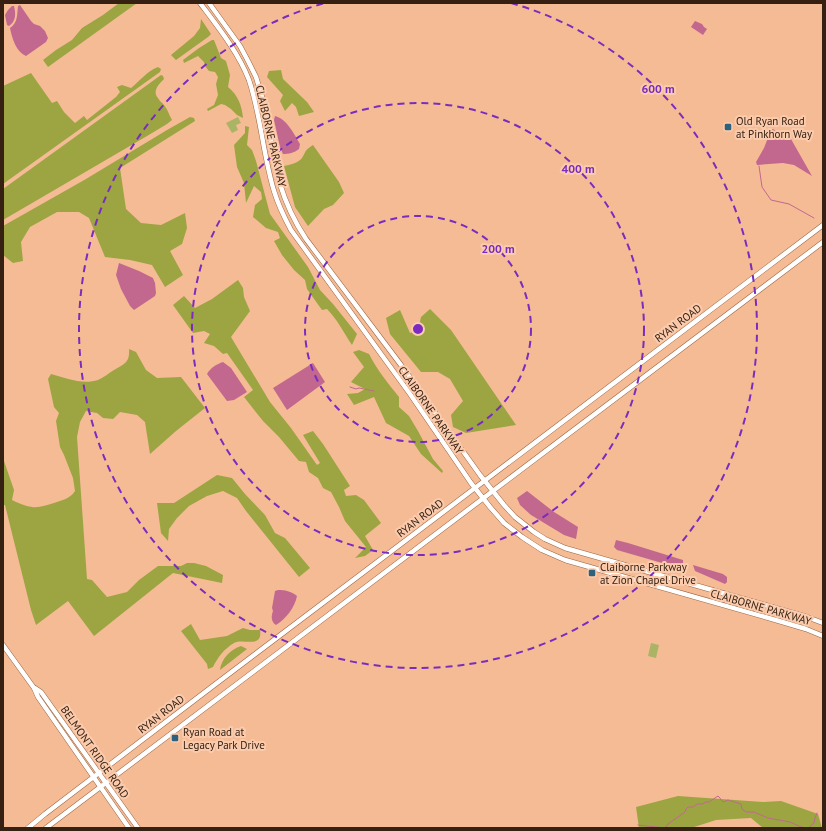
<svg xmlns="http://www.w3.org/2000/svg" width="826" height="831" viewBox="0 0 826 831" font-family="'PT Sans',sans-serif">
	<rect width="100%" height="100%" fill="#f5bb95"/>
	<g fill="#abb464">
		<polygon points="238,117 241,123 236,125 238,130 232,133 226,123"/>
		<polygon points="651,643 659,645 656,658 648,656"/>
	</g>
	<g fill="#9ca542">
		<polygon points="119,3 137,3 48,67 43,60 56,50 72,40 82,28 103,15"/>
		<polygon points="201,19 211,34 208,37 176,60 171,55 194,36 200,28"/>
		<path d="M212,40H214L221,58L226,61L230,75L228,87C238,95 242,106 243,118L237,115L231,109L225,105L221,104L208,111L207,109L214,105L218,95L216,84L218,77L215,72L209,71L205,66L204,62L198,56L184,63L183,60L199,48Z"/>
		<path d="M158,67L161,69L160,72L3,184V86L31,73L52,103L57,101L64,112L75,123L84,116L87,120L116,97L120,92L117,87L122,85L131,88C140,81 147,71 158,67Z"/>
		<polygon points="281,70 283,79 307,102 314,112 299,116 296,107 292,103 285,111 280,101 283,95 267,77 269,71"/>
		<path d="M161,75L163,76L164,79C159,84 152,91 158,98C159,101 163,103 164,105C168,110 169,115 172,120L167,124L147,136L3,220V189Z"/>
		<polygon points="190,117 194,118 195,121 120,168 126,209 141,223 161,225 185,213 187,228 182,244 170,251 183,275 165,287 152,265 130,260 105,257 89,218 79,212 57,212 30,227 21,242 23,261 13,263 3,255 3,226 86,179 167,130"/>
		<path d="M245,126L249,127L247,145L252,150L256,161L270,214L308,267L320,290L333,304L357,334L352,345C344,333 337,319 327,309L322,310L307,289L305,280L294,270L282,255L274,241L280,238L278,232L266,228L253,217L255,205L262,199L261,192L254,186L246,203L244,183L237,167L234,145L245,133Z"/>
		<path d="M313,145L339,182L344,193L333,205L324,209L308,226L295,207L284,166C290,165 298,163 302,158C307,150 304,151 313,145Z"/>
		<polygon points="238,280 243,288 244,297 250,311 231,337 270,402 291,428 317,465 320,463 303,435 313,431 323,444 350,486 344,490 346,496 356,495 364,500 381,523 365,536 373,550 365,556 355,558 366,547 345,521 339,507 331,492 323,488 318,478 309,472 306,462 299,461 279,437 263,421 244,397 253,390 227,353 223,354 214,346 204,343 210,334 204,331 193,333 173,305 184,296 195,308 212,299"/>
		<polygon points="430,309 451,330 516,425 466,433 453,427 451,415 463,401 450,379 438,372 421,372 390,334 386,318 400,310 410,333 418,330 421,317"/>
		<path d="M129,349L136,352L146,370L157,378L181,377L205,408L176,431L150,454L145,422L137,415L120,412L113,419L103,418L97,413L86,411L80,422L77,437L87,579L92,580L107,597L127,592L139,580L158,566H181L187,563H194L206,566L223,575L222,583L173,573L94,636L68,601L36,625L31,610L5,505H3V442L4,449L3,458L14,490L12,500C18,503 25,506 32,507C40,508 46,505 54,503C62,500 70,499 75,491L73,478L64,455L60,447L56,421L59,413L54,407L48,379L51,374C66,378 82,385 98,380C103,378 109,373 114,370C125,364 130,362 129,349Z"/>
		<path d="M359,350L369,354C377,370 388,383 399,397V407L409,416L418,431L433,459L443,471L442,473L421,454L409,436L386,423L374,397L354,405L347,394L358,393L365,389L351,382L364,367L353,352Z"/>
		<polygon points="217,475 232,478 245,494 265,515 275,533 285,538 310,568 299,577 246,511 237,498 223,491 207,496 189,506 177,518 169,529 168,541 161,533 157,503 174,503"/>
		<path d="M191,624L200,640L227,636L243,628L250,630H260C263,649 243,638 234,643C224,649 218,657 213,667L208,669L207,664L181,631Z"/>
		<path d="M241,646L247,649L220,670C221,659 231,649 241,646Z"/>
		<polygon points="678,796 763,802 781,801 818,814 822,828 763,828 751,818 716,820 691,828 639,828 636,807"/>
	</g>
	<g fill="#c2688f">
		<path d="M20,5L31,21L34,24L40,26L45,31L48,38L46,42L26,56C16,52 12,38 10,28C18,23 17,14 18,6Z"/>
		<path d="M12,6H14C16,14 16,21 9,26L7,25L5,15L8,10Z"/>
		<polygon points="695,21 702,24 704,27 707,29 703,35 691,27"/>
		<path d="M275,116C287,119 294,134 300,144L299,149C294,153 289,154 283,154L280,147L274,120Z"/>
		<path d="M773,129C781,135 780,138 791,139L812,176L794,165L783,163L757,165L756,162L764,148L771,130Z"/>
		<polygon points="119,263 139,271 153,278 155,283 156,293 155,296 134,310 130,306 121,289 116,275"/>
		<path d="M223,362L231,368L247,392L234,400L227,401L207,374C210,368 217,364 223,362Z"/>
		<polygon points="313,363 325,382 287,410 273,388"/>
		<polygon points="527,491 554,512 578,527 576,539 564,535 531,515 520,505 517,498"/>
		<polygon points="616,540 628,543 683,560 683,569 617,550 614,547"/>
		<polygon points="693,565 723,574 727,577 727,582 725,584 695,571"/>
		<path d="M278,590C285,590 291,591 297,596C295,607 286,619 276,625C271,622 271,616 273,611L272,608L275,591Z"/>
	</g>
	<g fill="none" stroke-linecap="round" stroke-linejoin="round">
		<g stroke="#c2688f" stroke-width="1">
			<polyline points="759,166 762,187 771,200 789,204 814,218"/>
			<polyline points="350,387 356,389 359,388 374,391"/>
			<polyline points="638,825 665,828 668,824 685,812 686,809 688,807 693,807 697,804 702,804 706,802 709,802 718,796 720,798 721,800 723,802 728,800 741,804 742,809 746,812 754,812 768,818 790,822 801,827 807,828"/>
			<polyline points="808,828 814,823 815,818 817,813"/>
		</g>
		<g stroke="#9a6542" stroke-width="5.5">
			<g id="secondary">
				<path d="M200,3C218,27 238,52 249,80C261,116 263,155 274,191C278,204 284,217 291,230L410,394L471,483L490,507L504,523L522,537L542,550L565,560L779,621L806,629L823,636"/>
				<path d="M209,3L240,46L247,59L256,77L262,97L280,184C286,204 294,221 306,239L401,365L480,475L504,505L515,517L534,532L545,539L565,548L712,590L765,605L807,617L823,623"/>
				<polyline points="3,645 34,688 38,697 129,828"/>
				<polyline points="35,688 41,692 138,828"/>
				<polyline points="28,828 45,814 213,686 823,225"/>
				<polyline points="46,828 823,242"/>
			</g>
		</g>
		<use href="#secondary" stroke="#fff" stroke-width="4.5"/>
	</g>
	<g fill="none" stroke="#7b2cbf" stroke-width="2" stroke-dasharray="7 5">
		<circle cx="418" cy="329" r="113"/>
		<circle cx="418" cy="329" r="226"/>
		<path d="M511 3A339 339 0 1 1 325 3"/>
	</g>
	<g fill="#2d627e" stroke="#fbcbad" stroke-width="1.5">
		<rect x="724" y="123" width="8" height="8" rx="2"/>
		<rect x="588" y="569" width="8" height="8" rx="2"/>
		<rect x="171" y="734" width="8" height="8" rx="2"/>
	</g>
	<g text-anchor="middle" stroke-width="4" stroke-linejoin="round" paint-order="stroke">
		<g font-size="11" fill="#362011" stroke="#fbcbad" text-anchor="start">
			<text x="736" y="125">Old Ryan Road<tspan x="736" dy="13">at Pinkhorn Way</tspan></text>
			<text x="600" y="571">Claiborne Parkway<tspan x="600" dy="13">at Zion Chapel Drive</tspan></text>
			<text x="183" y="736">Ryan Road at<tspan x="183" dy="13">Legacy Park Drive</tspan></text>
		</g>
		<g font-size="11" fill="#362011" stroke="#fbcbad">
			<text transform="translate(271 136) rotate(77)" y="4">CLAIBORNE PARKWAY</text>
			<text transform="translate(678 323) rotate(-37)" y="4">RYAN ROAD</text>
			<text transform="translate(431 410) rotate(55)" y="4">CLAIBORNE PARKWAY</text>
			<text transform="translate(420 518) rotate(-37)" y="4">RYAN ROAD</text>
			<text transform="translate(761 607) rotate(16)" y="4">CLAIBORNE PARKWAY</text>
			<text transform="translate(161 714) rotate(-38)" y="4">RYAN ROAD</text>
			<text transform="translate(95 752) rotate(55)" y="4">BELMONT RIDGE ROAD</text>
		</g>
	</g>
	<circle cx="418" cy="329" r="6" fill="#7b2cbf" stroke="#fbcbad" stroke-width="2"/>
	<g font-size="12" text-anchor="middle" font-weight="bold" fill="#7b2cbf" stroke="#fbcbad" stroke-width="4" stroke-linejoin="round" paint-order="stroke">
		<text x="658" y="93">600 m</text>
		<text x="578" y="173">400 m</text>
		<text x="498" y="253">200 m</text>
	</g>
	<rect width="826" height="831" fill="none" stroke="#362011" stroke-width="8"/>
</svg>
